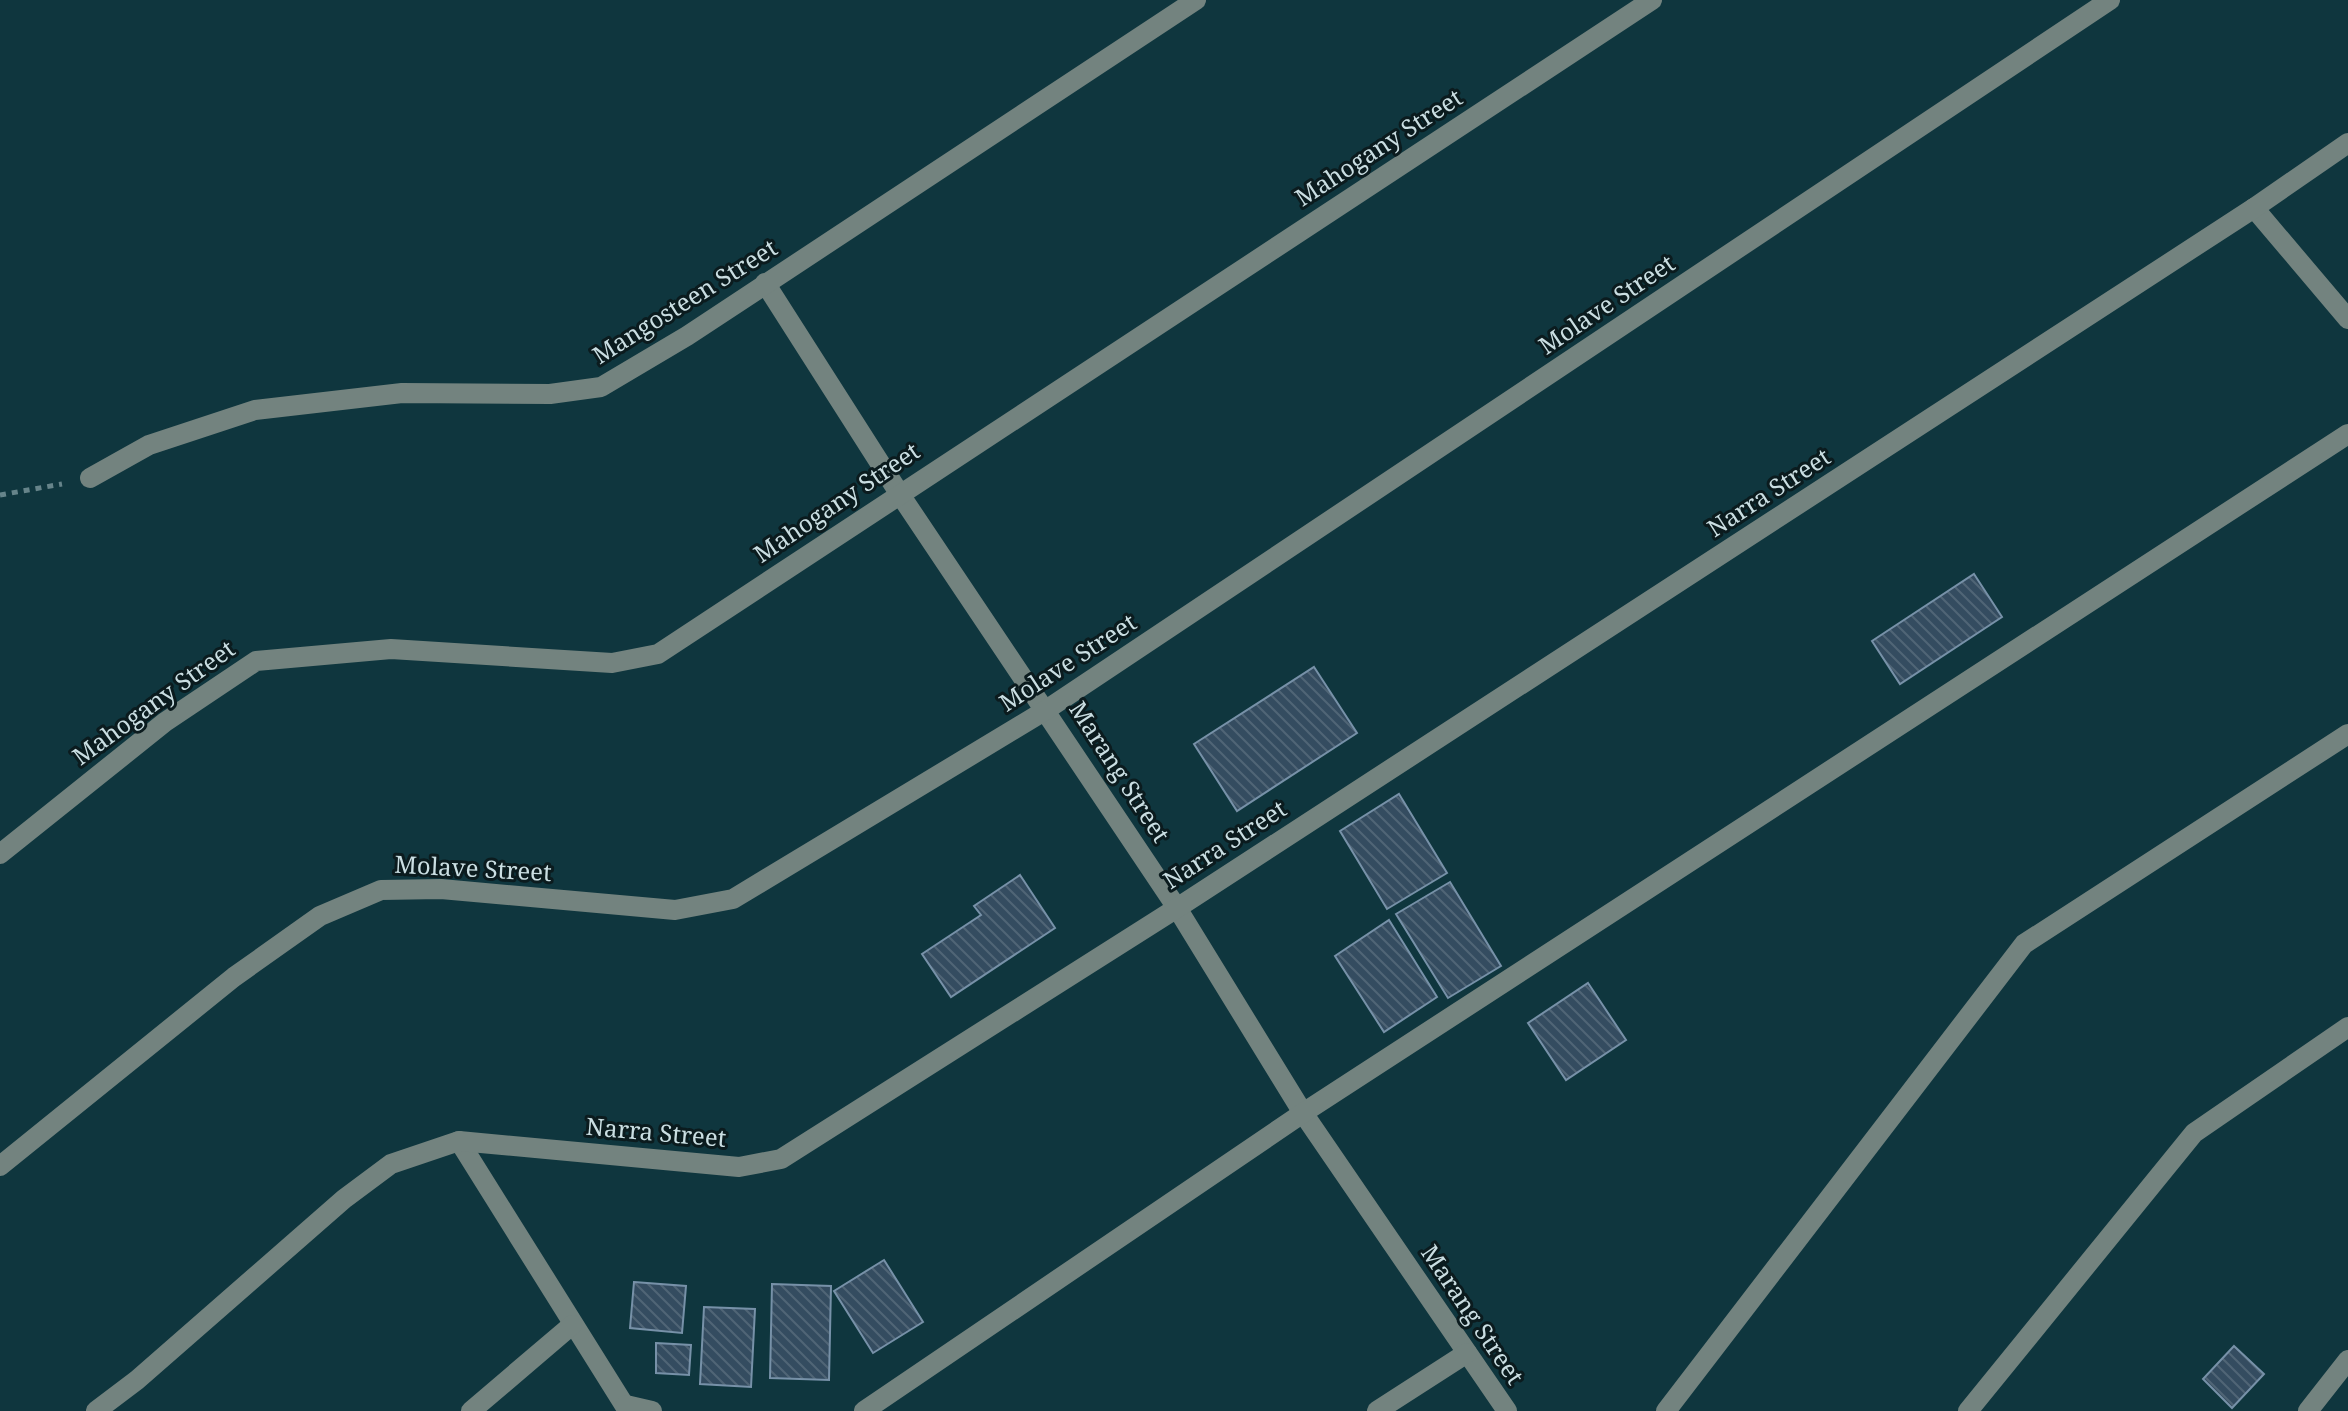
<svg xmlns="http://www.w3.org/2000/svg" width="2348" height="1411" viewBox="0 0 2348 1411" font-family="'Noto Serif',serif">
	<defs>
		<pattern id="building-back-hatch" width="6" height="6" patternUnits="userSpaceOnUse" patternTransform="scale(2)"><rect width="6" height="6" fill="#344c60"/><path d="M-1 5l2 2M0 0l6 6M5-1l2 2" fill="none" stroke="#506576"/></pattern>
	</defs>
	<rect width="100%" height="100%" fill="#0f363e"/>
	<g fill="url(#building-back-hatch)" stroke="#7791a8" stroke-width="2">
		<polygon points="1974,574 2002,617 1900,684 1872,641"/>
		<polygon points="1314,667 1357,733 1237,811 1194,744"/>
		<polygon points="1399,794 1447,873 1387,909 1340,831"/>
		<polygon points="1020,875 1055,928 951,997 922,954 981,915 974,906"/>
		<polygon points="1450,882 1501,966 1448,998 1396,914"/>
		<polygon points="1389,920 1437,997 1384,1032 1335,956"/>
		<polygon points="1588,983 1626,1040 1566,1080 1528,1023"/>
		<polygon points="884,1260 923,1322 873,1353 834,1291"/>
		<polygon points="634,1282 686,1286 682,1333 630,1328"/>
		<polygon points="772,1284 831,1286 829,1380 770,1378"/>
		<polygon points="704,1307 755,1309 751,1387 700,1384"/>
		<polygon points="656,1343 691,1345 689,1375 656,1373"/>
		<polygon points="2234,1346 2264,1374 2232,1408 2203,1379"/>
	</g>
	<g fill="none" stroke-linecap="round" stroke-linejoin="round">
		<polyline stroke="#66848a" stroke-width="5" stroke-dasharray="6 6" stroke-linecap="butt" points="0,495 62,484"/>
		<g stroke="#73837f" stroke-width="20">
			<polyline points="2254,208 2348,319"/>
			<polyline points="765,283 899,493 1177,908 1303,1113 1507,1411"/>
			<polyline points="90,478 149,445 255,410 402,393 550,394 601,387 687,336 1196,0"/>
			<polyline points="0,854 165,722 256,661 391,649 612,663 658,654 1652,0"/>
			<polyline points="459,1141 628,1411"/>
			<polyline points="0,1166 234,977 320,916 381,890 441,889 675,910 733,899 1046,710 2110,0"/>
			<polyline points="626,1405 652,1411"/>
			<polyline points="96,1411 137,1380 344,1199 391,1164 459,1141 739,1167 781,1159 1177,908 2254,208 2348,143"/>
			<polyline points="471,1411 572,1325"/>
			<polyline points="864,1411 1303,1113 2348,434"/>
			<polyline points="1377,1411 1467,1353"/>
			<polyline points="1666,1411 2024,944 2348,734"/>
			<polyline points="1968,1411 2194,1133 2348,1027"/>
			<polyline points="2308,1411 2348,1360"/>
		</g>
	</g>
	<g text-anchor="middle" stroke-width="6" stroke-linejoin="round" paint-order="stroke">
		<g font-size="24" fill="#cadee2" stroke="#0b1b1e">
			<text transform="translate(1379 148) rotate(-33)" y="8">Mahogany Street</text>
			<text transform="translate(685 302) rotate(-32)" y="8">Mangosteen Street</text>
			<text transform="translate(1607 305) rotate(-34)" y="8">Molave Street</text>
			<text transform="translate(1769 493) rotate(-33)" y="8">Narra Street</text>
			<text transform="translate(837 503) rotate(-34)" y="8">Mahogany Street</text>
			<text transform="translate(1068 663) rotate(-33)" y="8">Molave Street</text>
			<text transform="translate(154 703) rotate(-36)" y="8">Mahogany Street</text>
			<text transform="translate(1119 772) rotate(57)" y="8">Marang Street</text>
			<text transform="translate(1225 845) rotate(-33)" y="8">Narra Street</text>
			<text transform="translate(473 869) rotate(3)" y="8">Molave Street</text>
			<text transform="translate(656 1133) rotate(5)" y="8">Narra Street</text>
			<text transform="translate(1472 1315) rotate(56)" y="8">Marang Street</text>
		</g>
	</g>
</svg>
